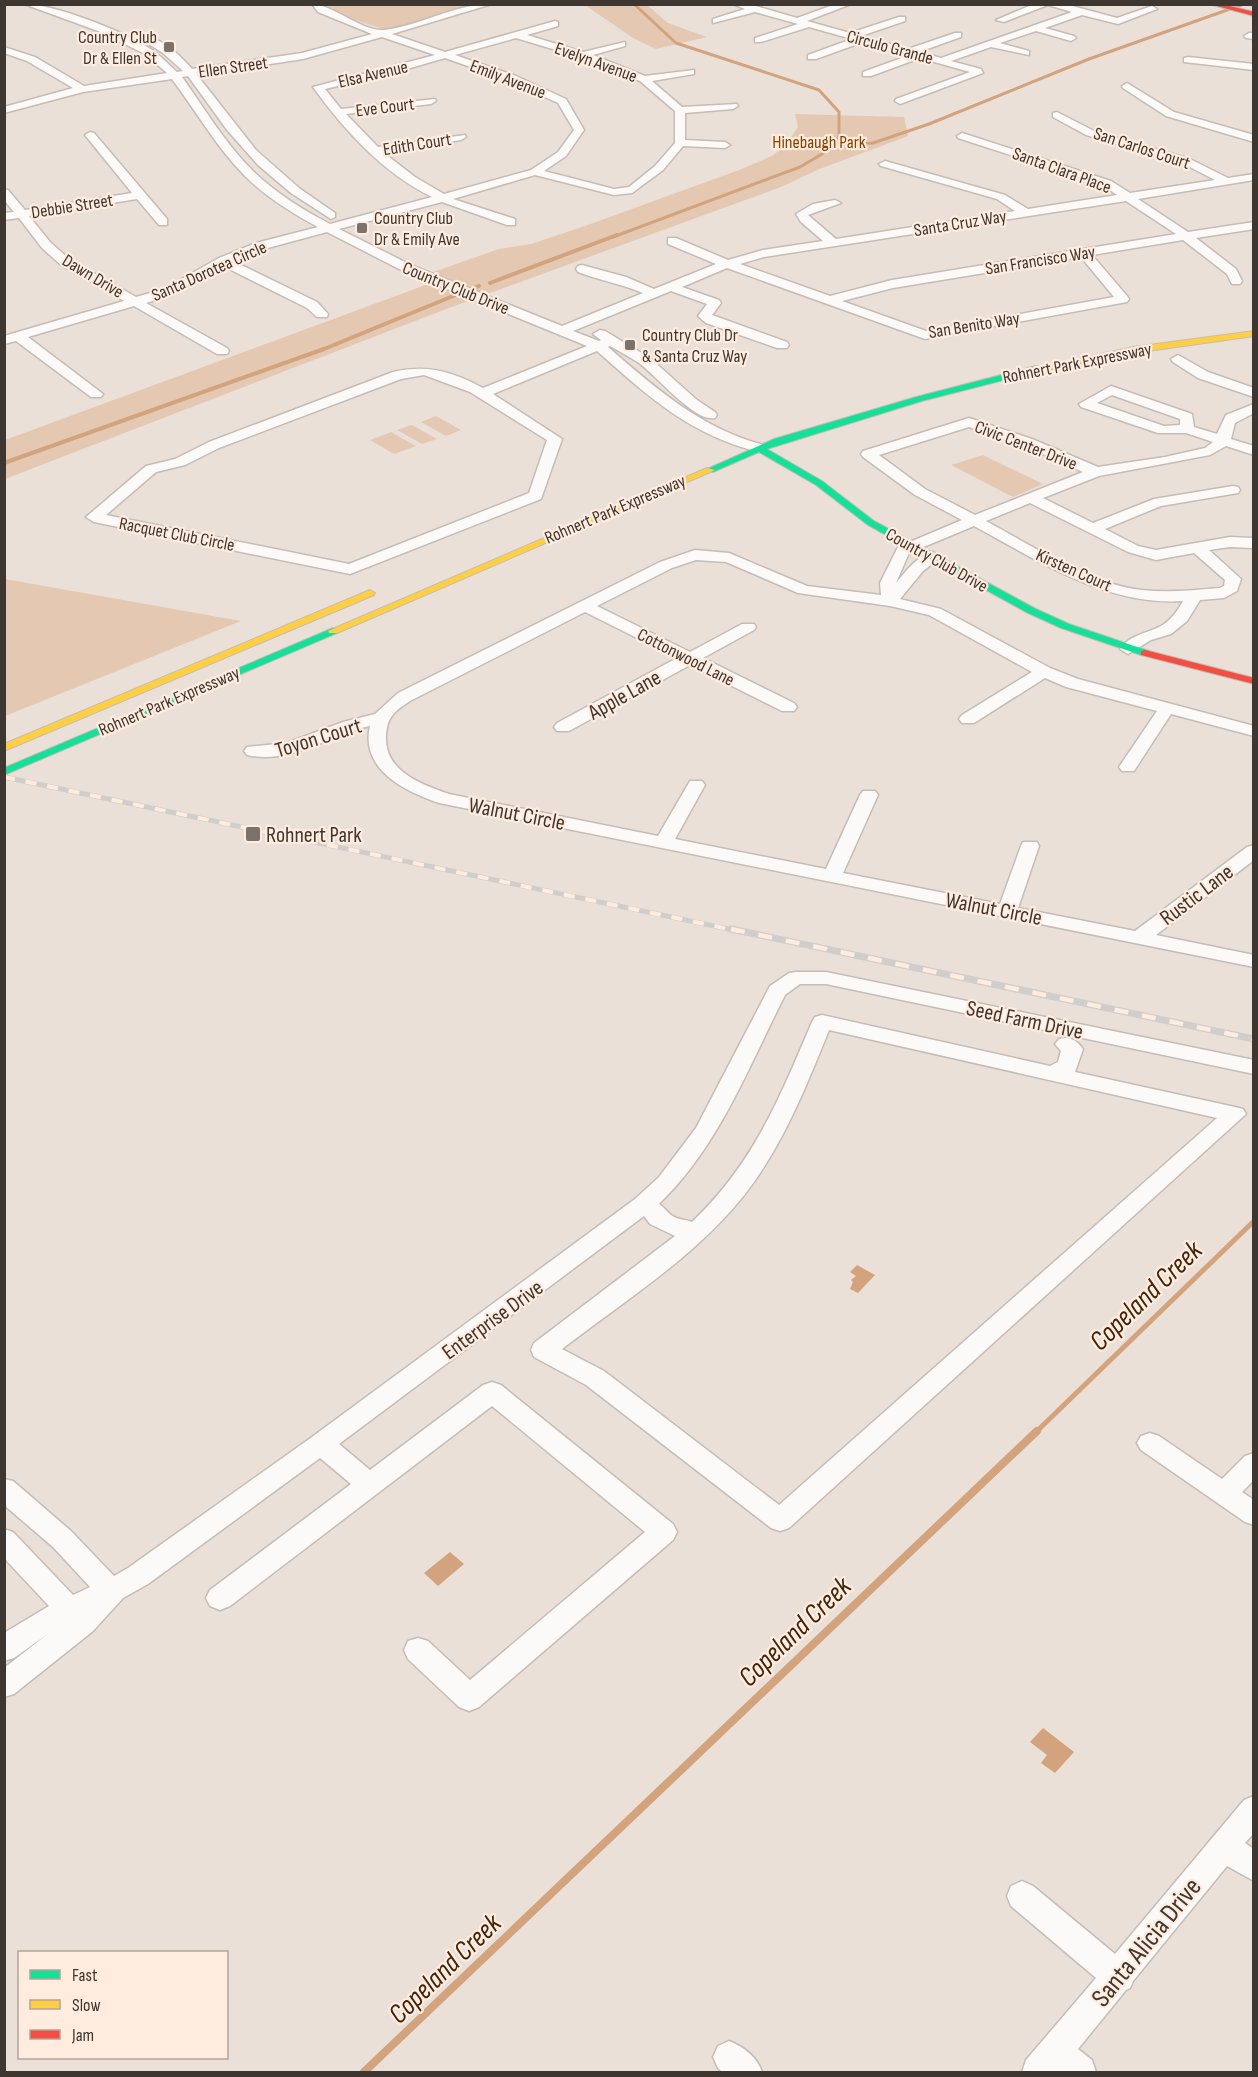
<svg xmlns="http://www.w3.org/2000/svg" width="1258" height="2077" viewBox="0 0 1258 2077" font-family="'Sofia Sans Condensed',sans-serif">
	<rect width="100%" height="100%" fill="#eae0d8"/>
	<g fill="#e4c8b2">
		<polygon points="326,5 476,5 386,30 346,17"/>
		<polygon points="585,5 647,5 668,23 707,37 656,49 633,38"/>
		<polygon points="795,114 904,117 908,136 817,170 781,187 449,308 5,479 5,440 431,283 419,277 499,249 531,244 585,226 739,170 772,156 786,145 798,127"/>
		<polygon points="436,416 461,430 446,436 421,422"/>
		<polygon points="412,425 437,439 422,444 397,430"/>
		<polygon points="391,432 416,446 394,454 370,440"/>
		<polygon points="983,455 1043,484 1013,497 951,465"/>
		<polygon points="5,579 241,621 5,716"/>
	</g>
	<g fill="#d2a37c">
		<polygon points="857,1265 875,1275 858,1293 850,1289 853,1282 851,1280 856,1276 850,1272"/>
		<polygon points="450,1552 464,1564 438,1586 424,1573"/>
		<polygon points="1043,1728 1074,1752 1055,1773 1041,1763 1047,1755 1030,1742"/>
	</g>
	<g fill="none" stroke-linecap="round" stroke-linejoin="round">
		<g stroke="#d2a37c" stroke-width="3">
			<polyline points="833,144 873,143 929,124 1089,59 1244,4"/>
			<polyline points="613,237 800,167 822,154 839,137 839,112 819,90 676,43 634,4"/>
		</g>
		<g stroke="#d2a37c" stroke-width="4">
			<polyline points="490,283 617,235"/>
			<polyline points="469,290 479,286"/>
			<polyline points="4,463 324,349 458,294"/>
		</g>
		<polyline stroke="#d2a37c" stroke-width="5" points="1035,1433 1254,1221"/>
		<polyline stroke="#d2a37c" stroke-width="8" points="364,2072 1037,1431"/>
		<g stroke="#c4bcb5" stroke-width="3">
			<g id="street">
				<path d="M24,4C55,4 125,32 152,50C161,56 169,65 177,72L183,71L163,53L147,43V39C163,37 182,58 192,69L302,53L372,34L318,12L312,4C331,4 363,32 384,30C420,26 454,4 492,4L392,34L445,52L555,21L558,22V26L527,35L583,52L625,42V46L593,55L645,76L694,70V74L652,81L682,107L737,104L738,106L733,109L685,113V140L725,142L730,145L725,148L683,146L663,170L632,193L614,195L535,175L453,199L515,219V225H507L442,202L339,229L411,265L562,326L643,293C621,284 599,280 578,272L576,269L578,266L582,265L626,277L654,289L716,264L668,244V238H676L728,260L763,250L823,241L801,222L796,214L813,204L835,200L841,203L808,215L836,239L1015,211L997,199L881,166L879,164L885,161L1005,195L1028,209L1117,195L1103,185L958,138L957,136L962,133L1111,181L1130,193L1215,180L1182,163L1086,135L1053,117V113L1057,112L1094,131L1190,159L1228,178L1254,174V180L1138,199L1188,232L1254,222V229L1196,238L1236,269L1242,281L1240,284H1232L1227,274L1183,240L1092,255L1127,296L1129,299L1127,302L925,339L727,268L682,287L719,300L721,303L712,315L787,342L789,345L787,348H777L706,323L698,316L707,304L671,291L573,331L599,341L601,340L593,334L600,330L605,331L650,358L697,400L715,412L717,415L715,418C695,423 656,375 639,363C630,357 620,352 610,346L608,347C655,388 702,429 764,445L766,448L764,451L759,452C690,435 649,397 597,351L493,394L562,439L541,499L350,574L94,522L86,517L146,466L175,459L209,442L393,372C428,364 453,372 483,388L587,346L403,271L327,232L264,249L233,261L317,302L328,314L327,317H317L307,308L223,266L172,295L146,303L227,348L229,351L227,354H217L134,306L28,337L103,394L101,397H91L16,341L4,344V336L124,301L61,265L42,248L19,218L4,220V213L14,212L4,200V189L8,190L25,210L132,193L85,135L90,132L94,133L167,219V225H159L137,199L29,216L50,242L69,259L136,297L164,289L219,258L256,243L318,227C292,213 266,197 245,176C217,148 196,111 172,79L83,92L4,113V107L73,88L27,61L4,53V47L35,57L84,86L167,73L145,54L98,31ZM382,37L435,55L313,87C345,131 383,173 432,197L330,224C303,210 276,193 254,172C226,145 205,109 182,77L188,76L227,130L258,165L291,193L331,219L335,217V213L299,188L256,150L197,75L303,59ZM516,38L579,57L640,81L675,111V143L655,166L629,187L614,189L544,171L566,156L584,130L566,99L516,76L455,55ZM445,58L508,80L558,103L574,130L558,152L531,170L444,194L415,177L384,153L461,140L466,137L465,135L378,147L346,114L431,104L436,101L435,99L341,109L325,89L386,75ZM1126,201L1176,234L892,280L830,296L740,264L764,257ZM1081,257L1114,297L926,331L842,301L893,288ZM424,375L470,392L547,440L529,493L349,564L106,515L156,472L185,465L219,448L401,379Z"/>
				<polygon points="733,4 749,4 797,18 836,4 851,4 807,21 850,33 899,17 905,17 905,21 861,36 908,49 955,33 961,33 961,37 919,52 941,58 1072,12 1048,5 1004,22 996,20 1034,4 1065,4 1117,18 1152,6 1157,9 1118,24 1082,15 1045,28 1074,36 1076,38 1071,41 1036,31 1000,43 1029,51 1029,55 991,47 951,61 981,69 983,73 900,104 895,101 896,99 970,72 920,58 871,76 863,76 863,72 910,55 863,42 816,59 808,59 808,55 852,39 809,27 761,42 755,42 755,38 798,24 755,12 713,23 713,19 745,9"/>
				<polygon points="1249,33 1254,33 1254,39 1246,38 1244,36"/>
				<polygon points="1188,57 1254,64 1254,70 1184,62 1184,58"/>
				<polygon points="1127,83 1174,112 1254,135 1254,142 1166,116 1123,88 1122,86"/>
				<polygon points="1178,355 1208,372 1254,388 1254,397 1198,378 1173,362 1171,359"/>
				<path d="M1111,386L1192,414L1194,427L1217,434L1226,415L1254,404V413L1235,423L1231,439L1254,446V455L1226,446L1210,455L1099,476L1043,498L1093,523L1154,499L1233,486L1238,487L1240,490L1238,493L1161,506L1105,529L1138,546L1156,550L1230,537L1254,538V548L1230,547L1209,550L1241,579L1237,591L1224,598L1200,600L1187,621L1171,634L1151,640L1128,654L1120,649C1129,636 1143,634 1157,628C1169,623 1177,612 1183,601C1106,606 1039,561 974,526L909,553L896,583C906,571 917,556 933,552L941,557L923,571L900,599L941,609L1050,668L1078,679L1254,726V736L1171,714L1134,771H1122L1119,767L1157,711L1066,687L1045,678L974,723H962L959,719L962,715L1032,672L929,615L890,606L798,593L726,562L696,560L672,568L597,606L690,652L742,624H754L756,627L754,630L703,658L794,703L797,707L794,711H782L690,665L569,731H557L554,727L557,723L677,658L585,612L410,701C404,705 396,710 392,716C387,722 386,731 386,739C386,772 423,785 449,794L658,836L690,781H702L705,785L675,839L826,869L860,795L863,791H875L878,795L843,873L1000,904L1021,846L1023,842H1037L1039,846L1018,908L1135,931L1247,847L1254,845V860L1156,935L1254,955V967L439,803C405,791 360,770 370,726C330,735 289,765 247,755L244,751L247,747L287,743L343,722L375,714L398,693L660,562L695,550L729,553L807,586L881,595L880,583L898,547L962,520L915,495L863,457L861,454L863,451L969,418L1032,439L1098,467L1165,457L1205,448L1213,442L1186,433H1158L1081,407L1079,404ZM1112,395L1180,419V425L1164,426L1097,403ZM969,427L1022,445L1083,472L975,515L925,489L879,455ZM1030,503L1128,552L1156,560L1194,553L1225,580L1224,586L1220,588C1194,590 1168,593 1142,590C1089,584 1033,546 986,521Z"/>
				<path d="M796,972H826L1254,1060V1074L826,984H800L785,995C748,1068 719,1146 659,1204C664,1207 666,1211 671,1215C677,1220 684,1219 692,1222C754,1163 779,1099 812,1022L815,1017L822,1015L1050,1066L1058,1062L1061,1051L1055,1044L1059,1039C1069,1036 1076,1039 1083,1049L1075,1072L1235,1107L1243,1109L1246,1114L789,1528L780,1531L771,1528L586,1385L534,1357L531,1350L534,1343L675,1236L650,1224L644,1216L339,1444L370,1470L483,1385L492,1382L501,1385L673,1524L677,1532L673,1540L479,1707L469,1711L459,1707L408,1659L404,1650L408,1641L418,1638L428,1641L470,1680L645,1532L492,1406L230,1606L220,1610L210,1606L206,1598L210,1590L351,1484L320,1458L148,1584L123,1598L93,1631L14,1694L4,1697V1668L49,1633L14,1658L4,1661V1633L49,1606L4,1558V1529L13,1532L73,1595L90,1587L53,1547L4,1505V1479L13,1481L71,1531L114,1576L128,1568L312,1437L635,1199L659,1177L696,1128L770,986L789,973ZM829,1030L1217,1118L779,1505L604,1371L562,1349C628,1298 705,1251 754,1182C787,1135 808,1082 829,1030Z"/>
				<polygon points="1150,1433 1159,1436 1222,1479 1245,1456 1254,1453 1254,1480 1242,1492 1254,1500 1254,1525 1245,1522 1141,1450 1137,1443 1141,1436"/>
				<polygon points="1254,1796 1254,1833 1245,1843 1254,1849 1254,1881 1227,1866 1133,1981 1130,1988 1126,1990 1078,2049 1092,2060 1096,2072 1022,2072 1026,2060 1096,1978 1011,1906 1007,1896 1011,1886 1022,1881 1033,1886 1115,1954 1244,1800"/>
				<path d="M729,2041C744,2047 757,2057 762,2072H722L718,2068L713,2057L718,2046Z"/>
			</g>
		</g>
		<g stroke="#c4bcb5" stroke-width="2">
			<g id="fast">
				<polygon points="1036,366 1039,367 1039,371 922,401 767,449 822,481 874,521 1036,609 1069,624 1149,651 1149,655 1141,655 1061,628 1028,613 868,525 816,485 759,452 713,472 705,470 774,439 916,397"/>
				<polygon points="333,628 337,629 337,633 4,775 4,768"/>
			</g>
		</g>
		<g stroke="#c4bcb5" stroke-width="2">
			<g id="slow">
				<polygon points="1254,331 1254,336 1134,353 1036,372 1032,369 1134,347"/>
				<polygon points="707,468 715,470 337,633 329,633 328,631"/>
				<polygon points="370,590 375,593 374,595 4,751 4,744"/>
			</g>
		</g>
		<g stroke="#c4bcb5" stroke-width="2">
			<g id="jam">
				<polygon points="1209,4 1222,4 1254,12 1254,16"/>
				<polygon points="1145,650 1254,678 1254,684 1141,655 1141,651"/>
			</g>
		</g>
		<use href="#street" fill="#fcfaf9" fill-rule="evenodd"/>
		<use href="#fast" fill="#16e098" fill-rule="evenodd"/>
		<use href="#slow" fill="#ffcf43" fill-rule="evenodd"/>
		<use href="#jam" fill="#f24e42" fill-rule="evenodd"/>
		<g stroke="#d0cecc" stroke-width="5">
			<polyline id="rail-far1" points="4,777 738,931"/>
		</g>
		<g stroke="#d0cecc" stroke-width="7">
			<polyline id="rail" points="731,929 1254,1039"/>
		</g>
		<use href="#rail-far1" stroke="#ffecde" stroke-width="4" stroke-dasharray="11" stroke-linecap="butt"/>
		<use href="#rail" stroke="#ffecde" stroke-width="4.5" stroke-dasharray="14" stroke-linecap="butt"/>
	</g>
	<g fill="#7a726b" stroke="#ffecde" stroke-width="2">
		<rect x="163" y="41" width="12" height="12" rx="3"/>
		<rect x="356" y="222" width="12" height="12" rx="3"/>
		<rect x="624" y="339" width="12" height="12" rx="3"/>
		<rect x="245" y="826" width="16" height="16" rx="3"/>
	</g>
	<g text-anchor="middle" stroke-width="4.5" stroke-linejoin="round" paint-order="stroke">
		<g font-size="18" fill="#3e3731" stroke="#ffecde" text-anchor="start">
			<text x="157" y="43" text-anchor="end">Country Club<tspan x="157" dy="21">Dr &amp; Ellen St</tspan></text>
			<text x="374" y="224">Country Club<tspan x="374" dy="21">Dr &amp; Emily Ave</tspan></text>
			<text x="642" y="341">Country Club Dr<tspan x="642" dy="21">&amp; Santa Cruz Way</tspan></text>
		</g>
		<g font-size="18" fill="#3e3731" stroke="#ffecde">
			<text transform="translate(890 47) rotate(15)" y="6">Circulo Grande</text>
			<text transform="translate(596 62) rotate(20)" y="6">Evelyn Avenue</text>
			<text transform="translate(233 67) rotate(-8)" y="6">Ellen Street</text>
			<text transform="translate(373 74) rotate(-13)" y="6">Elsa Avenue</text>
			<text transform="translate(508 79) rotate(21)" y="6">Emily Avenue</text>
			<text transform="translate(385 107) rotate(-7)" y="6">Eve Court</text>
			<text transform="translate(417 144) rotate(-9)" y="6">Edith Court</text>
			<text transform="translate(1142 148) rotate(18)" y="6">San Carlos Court</text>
			<text transform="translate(1062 170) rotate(20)" y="6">Santa Clara Place</text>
			<text transform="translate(72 206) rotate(-9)" y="6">Debbie Street</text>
			<text transform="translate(960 223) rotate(-9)" y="6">Santa Cruz Way</text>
			<text transform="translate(1040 260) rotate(-9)" y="6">San Francisco Way</text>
			<text transform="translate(209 271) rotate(-24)" y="6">Santa Dorotea Circle</text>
			<text transform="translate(93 276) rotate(31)" y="6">Dawn Drive</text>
			<text transform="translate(456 288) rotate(22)" y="6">Country Club Drive</text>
			<text transform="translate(974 325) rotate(-9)" y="6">San Benito Way</text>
			<text transform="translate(1077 363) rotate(-11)" y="6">Rohnert Park Expressway</text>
			<text transform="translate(1026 445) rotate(21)" y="6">Civic Center Drive</text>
			<text transform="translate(615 509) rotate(-23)" y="6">Rohnert Park Expressway</text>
			<text transform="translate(177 534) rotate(11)" y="6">Racquet Club Circle</text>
			<text transform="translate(937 560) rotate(29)" y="6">Country Club Drive</text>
			<text transform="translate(1074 570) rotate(24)" y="6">Kirsten Court</text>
			<text transform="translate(686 657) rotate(27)" y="6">Cottonwood Lane</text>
			<text transform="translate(169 701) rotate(-23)" y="6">Rohnert Park Expressway</text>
		</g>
		<g font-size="18" fill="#804500" stroke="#ffecde">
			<text x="819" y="148">Hinebaugh Park</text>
		</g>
		<g font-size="22" fill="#3e3731" stroke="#ffecde">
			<text transform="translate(624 694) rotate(-29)" y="8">Apple Lane</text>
			<text transform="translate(318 737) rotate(-17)" y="8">Toyon Court</text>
			<text transform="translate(517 813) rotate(11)" y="8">Walnut Circle</text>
			<text transform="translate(1196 894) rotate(-37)" y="8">Rustic Lane</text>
			<text transform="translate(994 908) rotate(11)" y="8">Walnut Circle</text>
			<text transform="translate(1025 1019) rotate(12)" y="8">Seed Farm Drive</text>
			<text transform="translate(492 1319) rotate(-36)" y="8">Enterprise Drive</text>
		</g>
		<g font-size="22" fill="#3e3731" stroke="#ffecde" text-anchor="start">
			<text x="266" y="842">Rohnert Park</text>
		</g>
		<g font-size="27" fill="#3e3731" stroke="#ffecde">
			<text transform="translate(1146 1942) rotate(-51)" y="9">Santa Alicia Drive</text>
		</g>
		<g font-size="28" font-style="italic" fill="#3f250d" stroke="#ffecde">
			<text transform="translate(1145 1295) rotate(-44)" y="10">Copeland Creek</text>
			<text transform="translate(794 1631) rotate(-44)" y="10">Copeland Creek</text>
			<text transform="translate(444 1968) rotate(-44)" y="10">Copeland Creek</text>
		</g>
	</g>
	<rect width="1258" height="2077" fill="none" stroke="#3e3731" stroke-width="12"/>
	<rect x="18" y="1951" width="210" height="108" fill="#ffecde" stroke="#b2a499" stroke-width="1.5"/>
	<rect x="30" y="1970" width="30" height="9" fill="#16e098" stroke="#b2a499" stroke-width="1.5"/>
	<text x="72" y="1981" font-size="18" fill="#3e3731">Fast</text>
	<rect x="30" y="2000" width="30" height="9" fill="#ffcf43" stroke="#b2a499" stroke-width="1.5"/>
	<text x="72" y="2011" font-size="18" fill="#3e3731">Slow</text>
	<rect x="30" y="2030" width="30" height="9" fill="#f24e42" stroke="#b2a499" stroke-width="1.5"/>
	<text x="72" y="2041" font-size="18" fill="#3e3731">Jam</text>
</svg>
